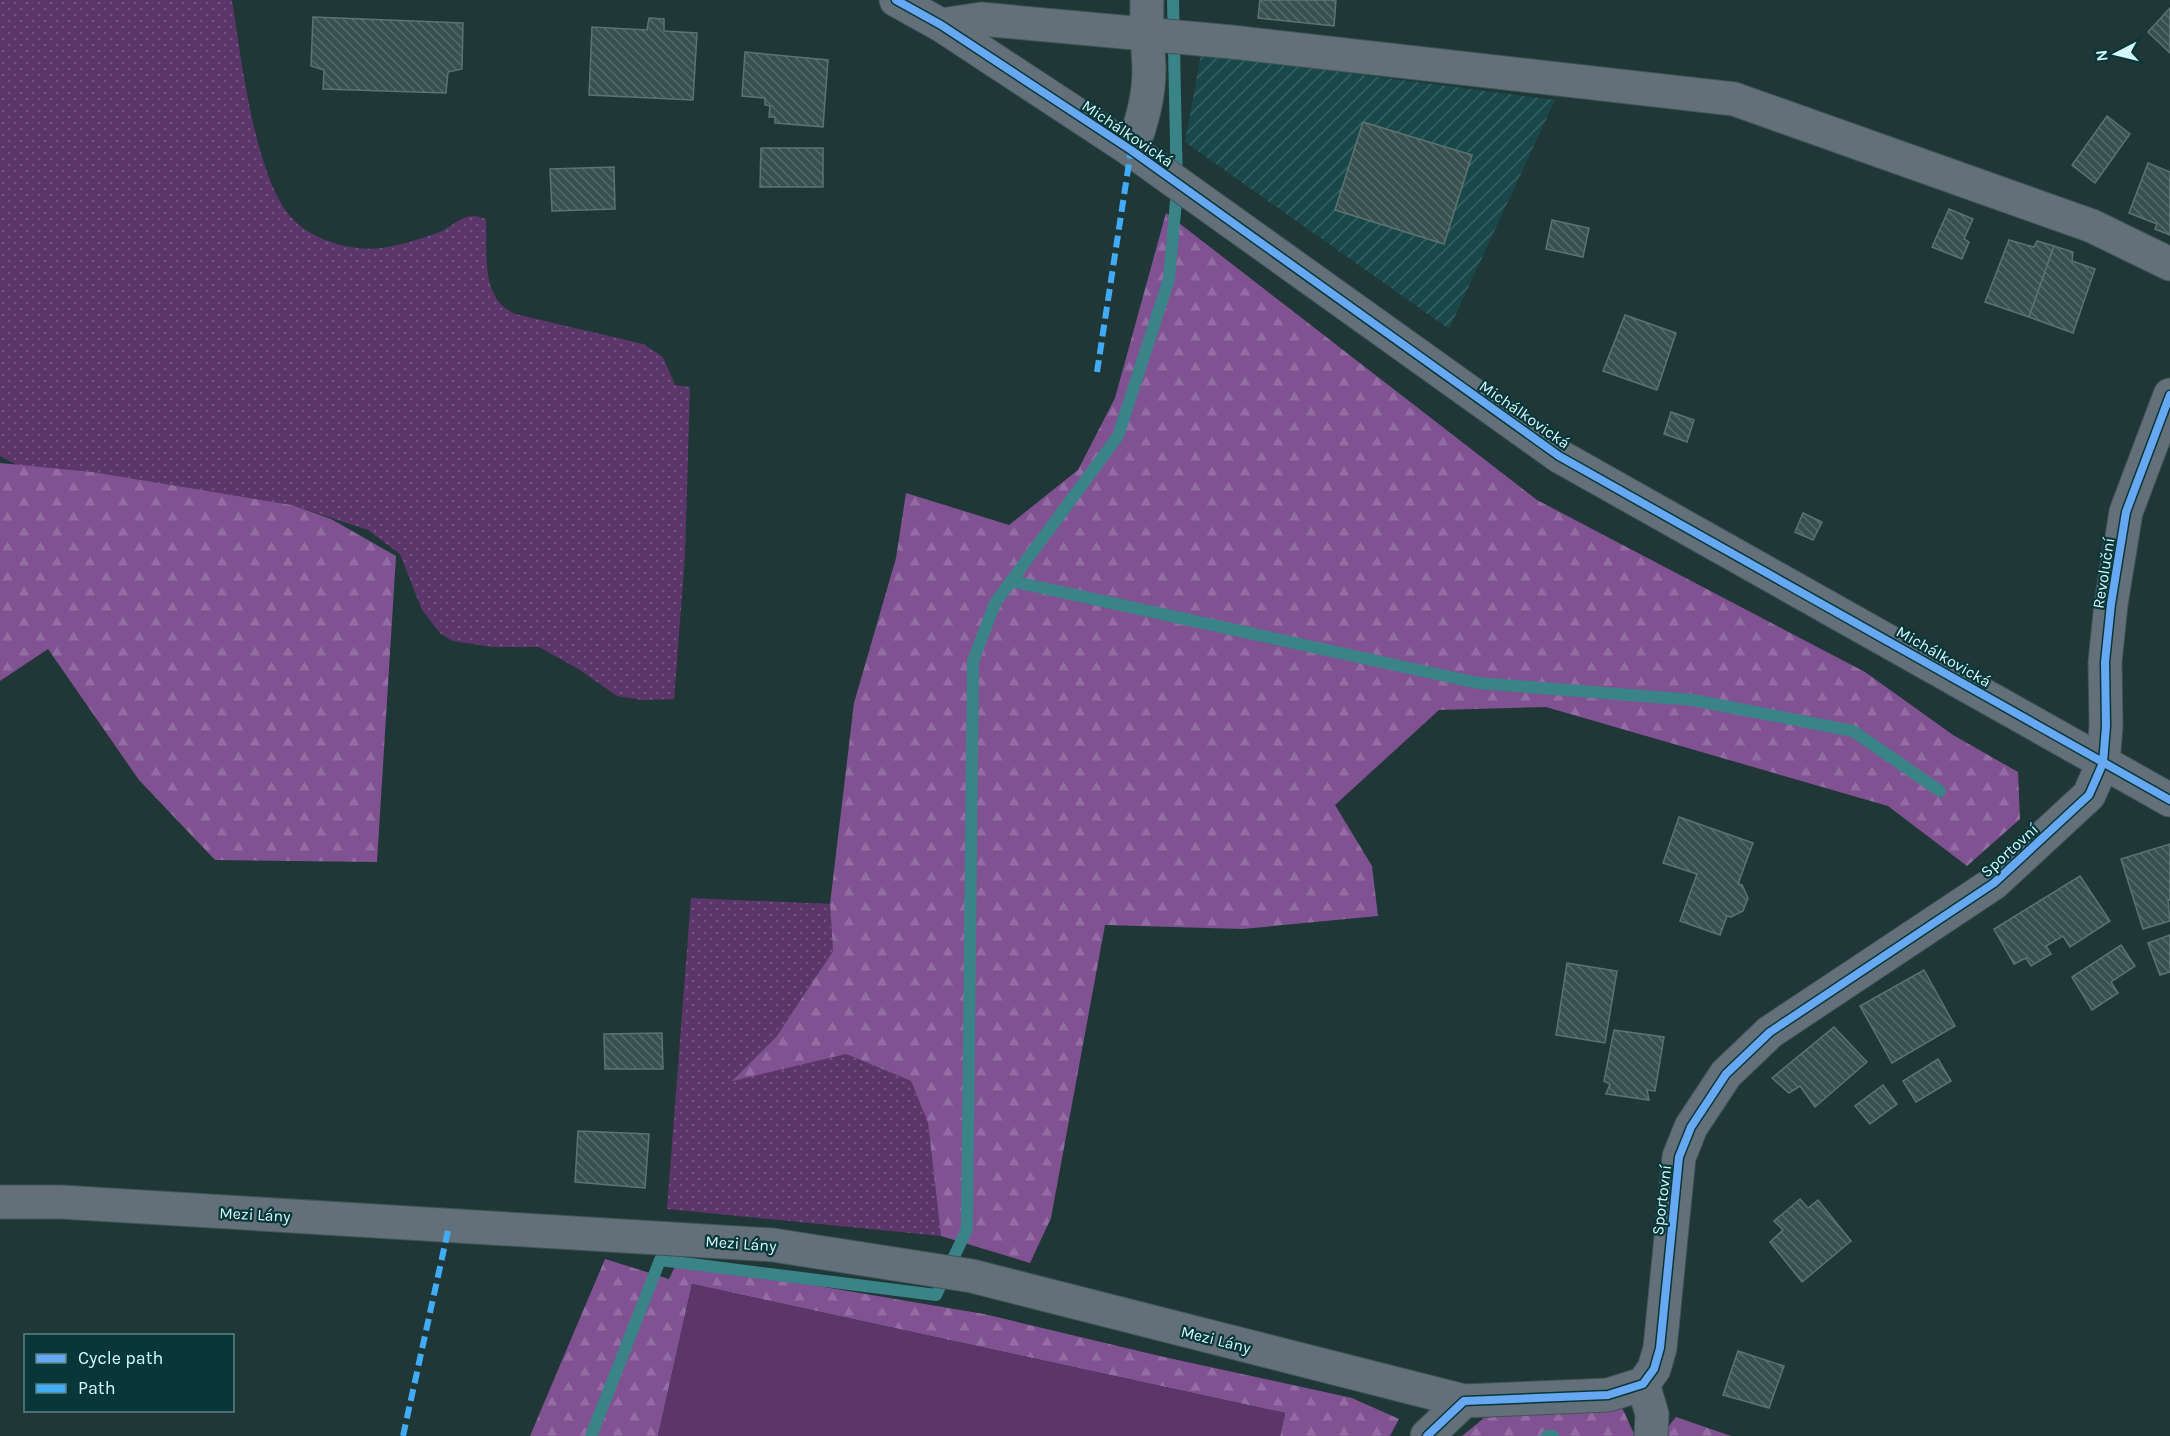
<svg xmlns="http://www.w3.org/2000/svg" width="2170" height="1436" viewBox="0 0 2170 1436" font-family="Karla,sans-serif">
	<defs>
		<pattern id="industrial-furrows" width="10" height="10" patternUnits="userSpaceOnUse" patternTransform="scale(1.5)"><rect width="10" height="10" fill="#1a484a"/><path d="M-1 1l2-2M0 10L10 0M9 11l2-2" fill="none" stroke="#3a6365"/></pattern>
		<pattern id="grass-dots" width="8" height="8" patternUnits="userSpaceOnUse" patternTransform="scale(1.5)"><rect width="8" height="8" fill="#5c366a"/><path d="M2 2h.1M6 6h.1" fill="none" stroke="#725480" stroke-width="1.8" stroke-linecap="round"/></pattern>
		<pattern id="forest-firs" width="22" height="20" patternUnits="userSpaceOnUse" patternTransform="scale(1.5)"><rect width="22" height="20" fill="#815292"/><path d="M5 1l3.5 6h-7zM16 11l3.5 6h-7z" fill="#926ca2"/></pattern>
		<pattern id="building-back-hatch" width="6" height="6" patternUnits="userSpaceOnUse" patternTransform="scale(1.5)"><rect width="6" height="6" fill="#38514f"/><path d="M-1 5l2 2M0 0l6 6M5-1l2 2" fill="none" stroke="#546b69"/></pattern>
	</defs>
	<rect width="100%" height="100%" fill="#203738"/>
	<polygon fill="url(#industrial-furrows)" points="1201,54 1555,100 1449,329 1185,142"/>
	<g fill="url(#grass-dots)">
		<path d="M0,0H232C241,56 254,173 290,216C310,240 352,252 382,248C402,245 421,239 440,232C449,228 462,216 473,216C477,216 482,218 486,219C488,254 479,297 515,314L643,344L663,357L675,385L690,387L685,556L674,699L642,700L617,696L580,670L539,647H492L453,641L441,634L422,610L400,554L368,530L292,505L93,472L17,465L0,456Z"/>
		<polygon points="691,898 830,904 833,951 776,1037 733,1080 846,1054 911,1081 928,1123 941,1236 667,1209"/>
	</g>
	<g fill="url(#forest-firs)">
		<polygon points="1166,213 1537,500 1865,672 1953,735 2018,772 2020,819 1967,866 1888,806 1546,707 1439,710 1335,805 1372,866 1378,916 1242,929 1105,925 1051,1218 1030,1263 941,1236 928,1123 911,1081 846,1054 732,1081 776,1037 833,951 830,904 854,703 896,558 906,493 1009,525 1078,470 1115,398"/>
		<polygon points="0,463 93,472 292,505 331,519 396,556 377,862 215,860 139,780 48,649 0,681"/>
		<polygon points="605,1259 669,1279 677,1262 984,1314 1164,1357 1352,1398 1399,1419 1390,1436 1280,1436 1285,1413 692,1284 658,1436 530,1436"/>
		<polygon points="1620,1403 1635,1436 1462,1436 1484,1418"/>
		<polygon points="1676,1417 1731,1436 1661,1436"/>
	</g>
	<polygon fill="#5c366a" points="692,1284 1285,1413 1280,1436 658,1436"/>
	<g fill="none" stroke-linecap="round" stroke-linejoin="round">
		<g stroke="#3a8487" stroke-width="12">
			<polyline points="1011,581 1478,683 1693,700 1853,731 1940,791"/>
			<polyline points="591,1436 660,1260 936,1295 967,1229 973,661 995,603 1118,436 1169,279 1177,190 1173,0"/>
			<polyline points="1547,1436 1553,1436"/>
		</g>
	</g>
	<g fill="url(#building-back-hatch)" stroke="#5b7471" stroke-width="1.5">
		<polygon points="1260,0 1336,0 1334,26 1258,18"/>
		<polygon points="2170,8 2170,53 2148,32"/>
		<polygon points="313,17 463,23 462,69 448,72 446,93 323,89 324,70 311,66"/>
		<polygon points="649,18 664,19 664,31 697,33 693,100 589,95 592,27 647,30"/>
		<polygon points="745,52 828,60 823,127 775,123 775,117 769,117 770,106 765,105 765,98 742,96"/>
		<polygon points="2107,116 2130,134 2095,183 2072,165"/>
		<polygon points="1363,122 1472,155 1444,244 1335,210"/>
		<polygon points="761,148 823,148 823,187 760,187"/>
		<polygon points="2148,163 2170,172 2170,235 2155,229 2157,224 2129,213"/>
		<polygon points="614,167 615,209 552,211 550,169"/>
		<polygon points="1949,209 1973,219 1964,239 1969,242 1962,259 1932,247"/>
		<polygon points="1552,220 1589,228 1583,257 1546,249"/>
		<polygon points="2009,240 2034,247 2037,241 2054,246 2029,317 1985,302"/>
		<polygon points="2054,246 2073,252 2072,261 2095,269 2073,333 2029,317"/>
		<polygon points="1625,315 1676,333 1657,390 1603,371"/>
		<polygon points="1671,412 1694,420 1687,442 1664,434"/>
		<polygon points="1803,513 1822,522 1813,540 1795,532"/>
		<polygon points="1679,817 1753,843 1738,884 1742,885 1748,898 1743,911 1731,917 1727,916 1720,935 1680,921 1697,874 1663,863"/>
		<polygon points="2170,844 2170,900 2168,900 2170,921 2143,929 2121,859"/>
		<polygon points="2080,876 2110,921 2070,947 2063,936 2046,946 2051,954 2031,966 2026,958 2014,964 1994,929"/>
		<polygon points="2170,935 2170,972 2160,975 2148,943"/>
		<polygon points="2121,945 2135,966 2111,982 2118,993 2092,1010 2072,977"/>
		<polygon points="1567,963 1617,971 1605,1043 1556,1035"/>
		<polygon points="1924,970 1955,1026 1892,1063 1860,1006"/>
		<polygon points="1834,1027 1867,1062 1815,1107 1800,1086 1789,1093 1772,1078"/>
		<polygon points="1614,1030 1664,1037 1655,1091 1647,1090 1649,1100 1606,1094 1610,1084 1604,1081"/>
		<polygon points="662,1033 663,1069 605,1069 604,1034"/>
		<polygon points="1938,1059 1951,1081 1916,1102 1903,1081"/>
		<polygon points="1883,1085 1897,1104 1870,1124 1855,1106"/>
		<polygon points="578,1131 649,1134 645,1188 575,1182"/>
		<polygon points="1800,1199 1808,1208 1818,1200 1851,1241 1802,1282 1770,1242 1783,1230 1774,1221"/>
		<polygon points="1738,1351 1784,1366 1769,1408 1723,1395"/>
	</g>
	<g fill="none" stroke-linecap="round" stroke-linejoin="round">
		<g stroke="#3e5556" stroke-width="35">
			<g id="minor">
				<polyline points="896,0 941,25 1131,150 1559,456 2170,800"/>
				<polyline points="941,25 981,19 1232,42 1734,99 2092,226 2170,264"/>
				<path d="M1131,150C1141,126 1149,96 1149,69C1148,46 1146,24 1147,0"/>
				<polyline points="0,1202 61,1202 773,1245 972,1276 1464,1401"/>
				<polyline points="1643,1384 1652,1414 1651,1436"/>
				<polyline points="1427,1436 1464,1401 1608,1395 1643,1384 1654,1369 1660,1348 1679,1157 1691,1127 1726,1074 1770,1032 1994,883 2089,795 2103,763 2106,726 2105,662 2111,604 2126,512 2170,395"/>
			</g>
		</g>
		<use href="#minor" stroke="#647079" stroke-width="33"/>
		<g stroke="#42abf6" stroke-width="6" stroke-dasharray="12 6" stroke-linecap="butt">
			<polyline points="1097,372 1131,150"/>
			<polyline points="403,1436 449,1226"/>
		</g>
		<g stroke="#093638" stroke-width="11">
			<g id="cycleway">
				<polyline points="896,0 941,25 1131,150 1559,456 2170,800"/>
				<polyline points="1427,1436 1464,1401 1608,1395 1643,1384 1654,1369 1660,1348 1679,1157 1691,1127 1726,1074 1770,1032 1994,883 2089,795 2103,763 2106,726 2105,662 2111,604 2126,512 2170,395"/>
			</g>
		</g>
		<use href="#cycleway" stroke="#66a8f1" stroke-width="8"/>
	</g>
	<g text-anchor="middle" stroke-width="4.5" stroke-linejoin="round" paint-order="stroke">
		<g font-size="16" fill="#d4fafb" stroke="#093638">
			<text transform="translate(1128 133) rotate(34)" y="6">Michálkovická</text>
			<text transform="translate(1525 414) rotate(35)" y="6">Michálkovická</text>
			<text transform="translate(2103 573) rotate(-81)" y="6">Revoluční</text>
			<text transform="translate(1944 656) rotate(30)" y="6">Michálkovická</text>
			<text transform="translate(2009 850) rotate(-42)" y="6">Sportovní</text>
			<text transform="translate(1661 1200) rotate(-83)" y="6">Sportovní</text>
			<text transform="translate(255 1214) rotate(3)" y="6">Mezi Lány</text>
			<text transform="translate(741 1243) rotate(4)" y="6">Mezi Lány</text>
			<text transform="translate(1216 1339) rotate(14)" y="6">Mezi Lány</text>
		</g>
	</g>
	<rect x="24" y="1334" width="210" height="78" fill="#093638" stroke="#5a8486" stroke-width="1.5"/>
	<rect x="36" y="1354" width="30" height="9" fill="#66a8f1" stroke="#5a8486" stroke-width="1.5"/>
	<text x="78" y="1364" font-size="18" fill="#d4fafb">Cycle path</text>
	<rect x="36" y="1384" width="30" height="9" fill="#42abf6" stroke="#5a8486" stroke-width="1.5"/>
	<text x="78" y="1394" font-size="18" fill="#d4fafb">Path</text>
	<g transform="translate(2116 54) rotate(263)" stroke="#093638" stroke-width="4.5" paint-order="stroke">
	<path d="M0-4.5L10 22L0 15L-10 22Z" fill="#d4fafb"/>
	<text y="-9" font-size="16" font-weight="bold" text-anchor="middle" fill="#d4fafb">N</text>
	</g>
</svg>
